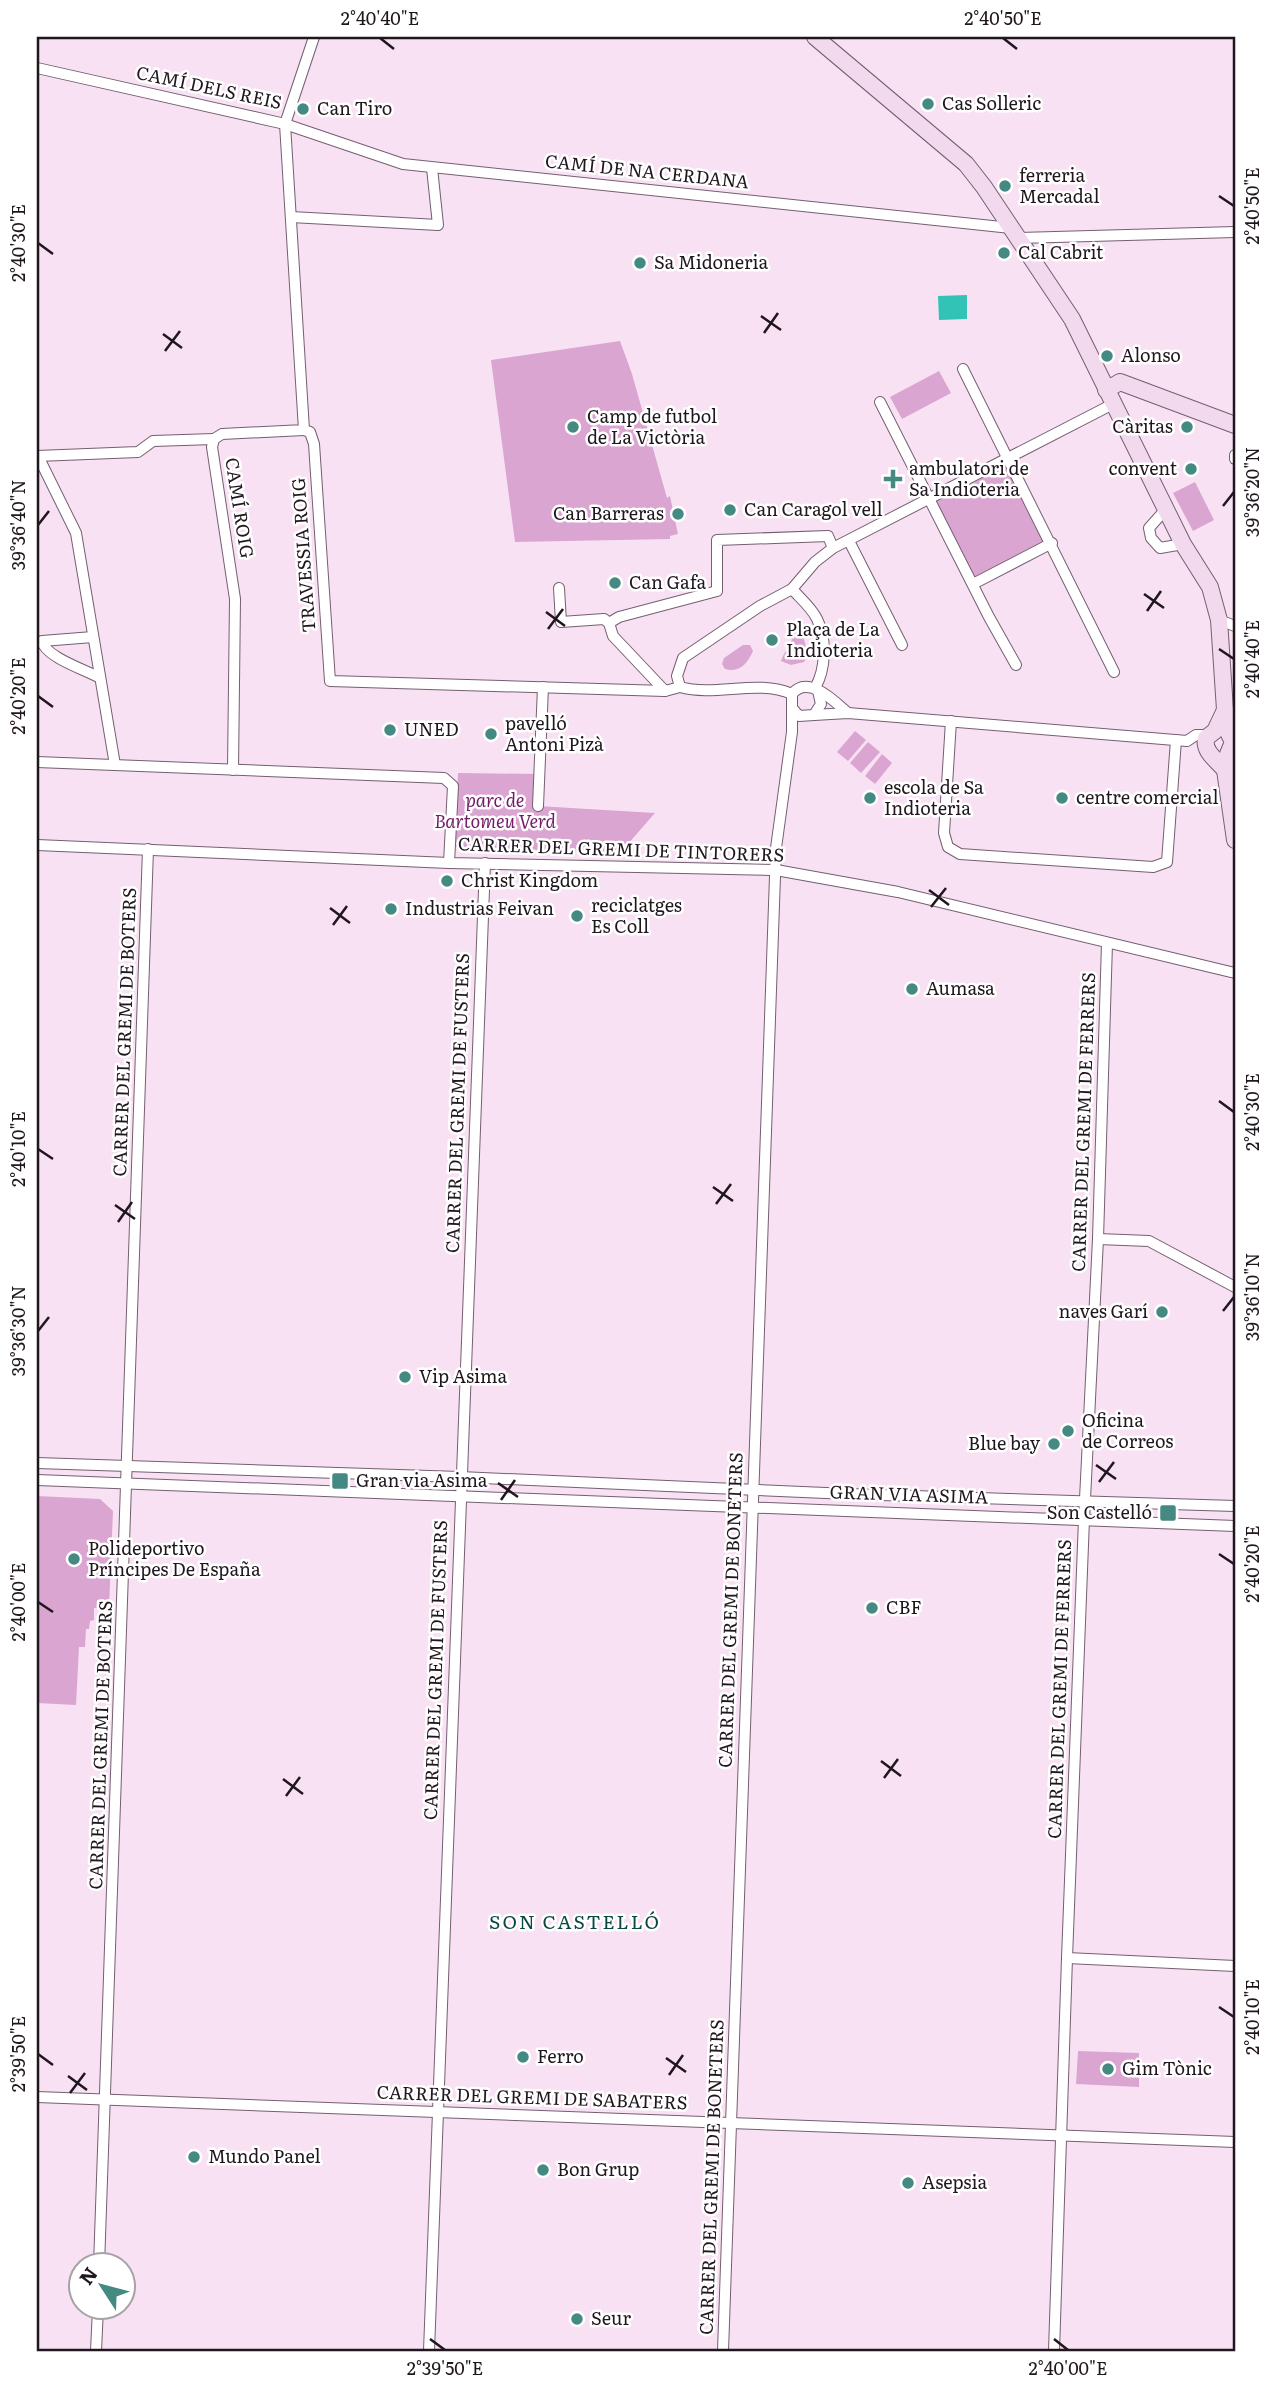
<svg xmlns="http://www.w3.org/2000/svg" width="1272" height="2388" viewBox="0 0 1272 2388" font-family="Literata,serif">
	<rect width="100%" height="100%" fill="#f9e1f4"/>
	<g fill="#dba5d1">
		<polygon points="620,341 632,374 667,498 670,496 678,534 670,536 670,539 515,542 491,360"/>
		<polygon points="939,371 951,393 902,419 890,397"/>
		<polygon points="1008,459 1052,543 973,584 930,500"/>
		<polygon points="1195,482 1214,520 1193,531 1173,493"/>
		<path d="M795,627L804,639L808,655L804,662L791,665L781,661C783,653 789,649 791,642C793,636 791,633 795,627Z"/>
		<path d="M743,645H750L753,651C747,664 740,673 725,669L722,664L724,658Z"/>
		<polygon points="855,731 866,740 848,761 837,752"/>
		<polygon points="868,742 880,752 861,773 850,763"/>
		<polygon points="882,754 892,763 875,784 865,776"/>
		<polygon points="458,773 539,774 538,806 655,813 620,853 455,847"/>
		<polygon points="37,1496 100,1499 113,1511 109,1607 94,1608 94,1620 90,1621 89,1629 86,1629 85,1647 79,1647 76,1705 37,1703"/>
		<polygon points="1078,2051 1139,2053 1139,2087 1076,2084"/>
	</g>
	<polygon fill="#33c3b6" points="967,295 967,319 939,320 938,296"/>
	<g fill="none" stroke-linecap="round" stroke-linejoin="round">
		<g stroke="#745f70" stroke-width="12">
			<g id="street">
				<polyline points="37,68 285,124 403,164 1011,228"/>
				<polyline points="291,217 438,225 432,168"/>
				<polyline points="1019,238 1235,232"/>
				<polyline points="963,369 1114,672"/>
				<polyline points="880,402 989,617 1016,665"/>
				<polyline points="304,430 310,432 314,444 330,681 665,691 680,687"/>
				<polyline points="1235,455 1235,459"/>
				<polyline points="37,456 138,452 153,441 214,439"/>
				<polyline points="38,456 76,533 115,765"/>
				<polyline points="1166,509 1149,528 1151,538 1160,548 1183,544"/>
				<polyline points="849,541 902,645"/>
				<polyline points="973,584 1052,543"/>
				<polyline points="559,588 561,622 604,619 609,623"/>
				<polyline points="792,589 815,562 833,548 1113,404"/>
				<polyline points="1219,620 1235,626"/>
				<path d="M93,637L42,641C45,657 86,670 100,678"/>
				<polyline points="665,691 613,636 609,623 619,617 717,591 717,540 828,536 833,548"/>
				<path d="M792,694C757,679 716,697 680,687L677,676L683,658L760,606L792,589C800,598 812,608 817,619C827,639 826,669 815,688"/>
				<polyline points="792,708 799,716 814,715 821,704 818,691"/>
				<polyline points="814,715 848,713 1187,741 1196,735 1209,735"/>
				<polyline points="951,721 944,833 948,847 960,854 1153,867 1167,862 1176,740"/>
				<polyline points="37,762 444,778 453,786 449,863"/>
				<polyline points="233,770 235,599 212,447 214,439 222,434 304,430 285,124 314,37"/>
				<polyline points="538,806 543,687"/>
				<polyline points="37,845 449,863 776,870 898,892 1235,973"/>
				<polyline points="1098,1239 1149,1241 1235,1287"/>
				<polyline points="37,1463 460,1477 849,1494 1235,1506"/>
				<polyline points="37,1480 1235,1526"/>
				<polyline points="1067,1958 1235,1966"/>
				<polyline points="37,2097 1235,2142"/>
				<polyline points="99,2266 148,849"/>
				<polyline points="96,2351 98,2308"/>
				<polyline points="429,2351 485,863"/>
				<path d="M723,2351L776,848L792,732V694C808,674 834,701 848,713"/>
				<polyline points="1054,2351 1067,1958 1084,1519 1098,1239 1107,943"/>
			</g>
		</g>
		<g stroke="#745f70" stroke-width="18">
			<g id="secondary">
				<polyline points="815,37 966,164 984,187 1072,319 1183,544 1210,587 1219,620 1225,710 1229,734 1233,742 1228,754 1225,770 1235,840"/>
				<polyline points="1106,390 1120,382 1235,425"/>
				<path d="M1225,710L1215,731L1206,738C1203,752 1217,760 1225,770"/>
			</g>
		</g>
		<use href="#street" stroke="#fff" stroke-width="10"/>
		<use href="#secondary" stroke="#f2d9ee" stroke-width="16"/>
	</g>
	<path fill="none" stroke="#20171e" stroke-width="2.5" d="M380,38L394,49M1003,38L1017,49M1219,196L1234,206M38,243L53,254M761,316L781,330M764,333L778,313M163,334L182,348M165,351L180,331M1223,506L1234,492M38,525L49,511M1144,594L1164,608M1147,611L1161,591M546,612L565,626M548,629L563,609M1219,649L1234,659M38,696L53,707M929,890L949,905M931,907L946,888M330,908L350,923M333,925L347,906M1219,1101L1234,1112M38,1149L53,1159M713,1187L733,1201M716,1204L731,1184M115,1205L135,1219M118,1222L132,1202M1223,1311L1234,1297M38,1331L49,1317M1096,1465L1116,1479M1099,1482L1114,1462M498,1483L518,1497M501,1500L515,1480M1219,1554L1234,1564M38,1602L53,1612M881,1761L901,1776M884,1778L898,1759M283,1779L303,1794M286,1796L300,1777M1219,2007L1234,2017M38,2054L53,2065M666,2058L686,2072M669,2075L683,2055M68,2076L87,2090M70,2093L85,2073M430,2339L445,2350M1054,2339L1068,2350"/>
	<g fill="#448a82" stroke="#fff" stroke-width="2.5">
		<circle cx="928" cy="104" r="7"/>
		<circle cx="303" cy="109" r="7"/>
		<circle cx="1005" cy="186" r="7"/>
		<circle cx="1004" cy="253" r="7"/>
		<circle cx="640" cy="263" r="7"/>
		<circle cx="1107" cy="356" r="7"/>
		<circle cx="573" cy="427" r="7"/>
		<circle cx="1187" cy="427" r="7"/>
		<circle cx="1191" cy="469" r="7"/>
		<path d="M889.5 468.5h7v7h7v7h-7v7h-7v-7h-7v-7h7z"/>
		<circle cx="730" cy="510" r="7"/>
		<circle cx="678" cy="514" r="7"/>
		<circle cx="615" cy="583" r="7"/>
		<circle cx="772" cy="640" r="7"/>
		<circle cx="390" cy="730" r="7"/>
		<circle cx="491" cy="734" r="7"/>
		<circle cx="870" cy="798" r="7"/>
		<circle cx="1062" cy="798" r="7"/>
		<circle cx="447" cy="881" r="7"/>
		<circle cx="391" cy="909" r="7"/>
		<circle cx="577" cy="916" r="7"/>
		<circle cx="912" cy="989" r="7"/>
		<circle cx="1162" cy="1312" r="7"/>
		<circle cx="405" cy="1377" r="7"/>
		<circle cx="1068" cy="1431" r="7"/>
		<circle cx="1054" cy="1444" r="7"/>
		<rect x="331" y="1472" width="18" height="18" rx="3.5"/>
		<rect x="1159" y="1504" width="18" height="18" rx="3.5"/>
		<circle cx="74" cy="1559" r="7"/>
		<circle cx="872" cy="1608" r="7"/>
		<circle cx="523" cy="2057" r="7"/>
		<circle cx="1108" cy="2069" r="7"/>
		<circle cx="194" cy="2157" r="7"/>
		<circle cx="543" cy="2170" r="7"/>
		<circle cx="908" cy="2183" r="7"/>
		<circle cx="577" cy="2319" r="7"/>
	</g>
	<g text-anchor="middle" stroke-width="5" stroke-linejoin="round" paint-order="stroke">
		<g font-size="18" fill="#20171e" stroke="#fff">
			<text transform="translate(209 88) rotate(12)" y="6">CAMÍ DELS REIS</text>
			<text transform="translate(647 172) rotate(6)" y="6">CAMÍ DE NA CERDANA</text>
			<text transform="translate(239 508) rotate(81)" y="6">CAMÍ ROIG</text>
			<text transform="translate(304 555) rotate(-94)" y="6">TRAVESSIA ROIG</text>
			<text transform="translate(621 850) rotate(2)" y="6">CARRER DEL GREMI DE TINTORERS</text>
			<text transform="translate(125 1032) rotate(-88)" y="6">CARRER DEL GREMI DE BOTERS</text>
			<text transform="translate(458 1103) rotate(-88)" y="6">CARRER DEL GREMI DE FUSTERS</text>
			<text transform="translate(1084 1122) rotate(-88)" y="6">CARRER DEL GREMI DE FERRERS</text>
			<text transform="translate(909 1495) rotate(2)" y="6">GRAN VIA ASIMA</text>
			<text transform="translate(731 1610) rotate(-88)" y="6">CARRER DEL GREMI DE BONETERS</text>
			<text transform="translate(436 1670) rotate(-88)" y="6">CARRER DEL GREMI DE FUSTERS</text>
			<text transform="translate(1060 1689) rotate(-88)" y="6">CARRER DEL GREMI DE FERRERS</text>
			<text transform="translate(101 1745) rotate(-88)" y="6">CARRER DEL GREMI DE BOTERS</text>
			<text transform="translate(532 2098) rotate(2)" y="6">CARRER DEL GREMI DE SABATERS</text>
			<text transform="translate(712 2177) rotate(-88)" y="6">CARRER DEL GREMI DE BONETERS</text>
		</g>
		<g font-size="18" fill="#20171e" stroke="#fff" text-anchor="start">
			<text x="942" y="110">Cas Solleric</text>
			<text x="317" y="115">Can Tiro</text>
			<text x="1019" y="182">ferreria<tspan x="1019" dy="21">Mercadal</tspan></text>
			<text x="1018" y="259">Cal Cabrit</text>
			<text x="654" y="269">Sa Midoneria</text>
			<text x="1121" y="362">Alonso</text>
			<text x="587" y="423">Camp de futbol<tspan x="587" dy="21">de La Victòria</tspan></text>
			<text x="1173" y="433" text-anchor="end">Càritas</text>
			<text x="909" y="475">ambulatori de<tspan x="909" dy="21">Sa Indioteria</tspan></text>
			<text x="1177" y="475" text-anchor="end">convent</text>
			<text x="744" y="516">Can Caragol vell</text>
			<text x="664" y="520" text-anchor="end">Can Barreras</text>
			<text x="629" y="589">Can Gafa</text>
			<text x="786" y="636">Plaça de La<tspan x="786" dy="21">Indioteria</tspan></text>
			<text x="505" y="730">pavelló<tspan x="505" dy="21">Antoni Pizà</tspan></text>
			<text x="404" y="736">UNED</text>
			<text x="884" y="794">escola de Sa<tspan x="884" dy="21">Indioteria</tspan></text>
			<text x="1076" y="804">centre comercial</text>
			<text x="461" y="887">Christ Kingdom</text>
			<text x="591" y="912">reciclatges<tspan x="591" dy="21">Es Coll</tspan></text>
			<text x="405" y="915">Industrias Feivan</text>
			<text x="926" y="995">Aumasa</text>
			<text x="1148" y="1318" text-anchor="end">naves Garí</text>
			<text x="419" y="1383">Vip Asima</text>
			<text x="1082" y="1427">Oficina<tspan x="1082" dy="21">de Correos</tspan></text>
			<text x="1040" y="1450" text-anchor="end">Blue bay</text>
			<text x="356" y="1487">Gran via Asima</text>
			<text x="1152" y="1519" text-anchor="end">Son Castelló</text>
			<text x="88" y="1555">Polideportivo<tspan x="88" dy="21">Príncipes De España</tspan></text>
			<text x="886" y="1614">CBF</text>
			<text x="537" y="2063">Ferro</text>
			<text x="1122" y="2075">Gim Tònic</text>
			<text x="208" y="2163">Mundo Panel</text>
			<text x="557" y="2176">Bon Grup</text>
			<text x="922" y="2189">Asepsia</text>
			<text x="591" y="2325">Seur</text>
		</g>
		<g font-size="18" font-style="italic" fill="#721b68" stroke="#fff">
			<text x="495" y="807">parc de<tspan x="495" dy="21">Bartomeu Verd</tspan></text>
		</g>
		<g font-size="19" letter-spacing="2" fill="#0a4943" stroke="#fff">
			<text x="575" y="1929">SON CASTELLÓ</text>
		</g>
	</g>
	<rect width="1272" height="2388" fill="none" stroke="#ffffff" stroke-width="77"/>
	<g transform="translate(102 2286) rotate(306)"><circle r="33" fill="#ffffff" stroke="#a6a2a5" stroke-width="2"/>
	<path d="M0-5L12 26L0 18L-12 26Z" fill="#448a82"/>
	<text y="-10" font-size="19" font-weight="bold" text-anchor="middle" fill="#20171e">N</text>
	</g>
	<rect x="38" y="38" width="1196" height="2312" fill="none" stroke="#20171e" stroke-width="2.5"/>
	<g font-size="18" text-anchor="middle" fill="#20171e">
		<text x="380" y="25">2°40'40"E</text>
		<text x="1003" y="25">2°40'50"E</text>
		<text transform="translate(1253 206) rotate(-90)" y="6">2°40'50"E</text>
		<text transform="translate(19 243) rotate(-90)" y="6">2°40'30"E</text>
		<text transform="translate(1253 492) rotate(-90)" y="6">39°36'20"N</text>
		<text transform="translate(19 525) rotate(-90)" y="6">39°36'40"N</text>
		<text transform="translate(1253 659) rotate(-90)" y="6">2°40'40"E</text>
		<text transform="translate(19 696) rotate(-90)" y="6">2°40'20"E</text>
		<text transform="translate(1253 1112) rotate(-90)" y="6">2°40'30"E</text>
		<text transform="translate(19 1149) rotate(-90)" y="6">2°40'10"E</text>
		<text transform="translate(1253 1297) rotate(-90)" y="6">39°36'10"N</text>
		<text transform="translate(19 1331) rotate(-90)" y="6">39°36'30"N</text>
		<text transform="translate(1253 1564) rotate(-90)" y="6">2°40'20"E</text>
		<text transform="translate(19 1602) rotate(-90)" y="6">2°40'00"E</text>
		<text transform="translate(1253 2017) rotate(-90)" y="6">2°40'10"E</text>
		<text transform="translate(19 2054) rotate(-90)" y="6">2°39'50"E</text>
		<text x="445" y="2375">2°39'50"E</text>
		<text x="1068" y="2375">2°40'00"E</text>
	</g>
</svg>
